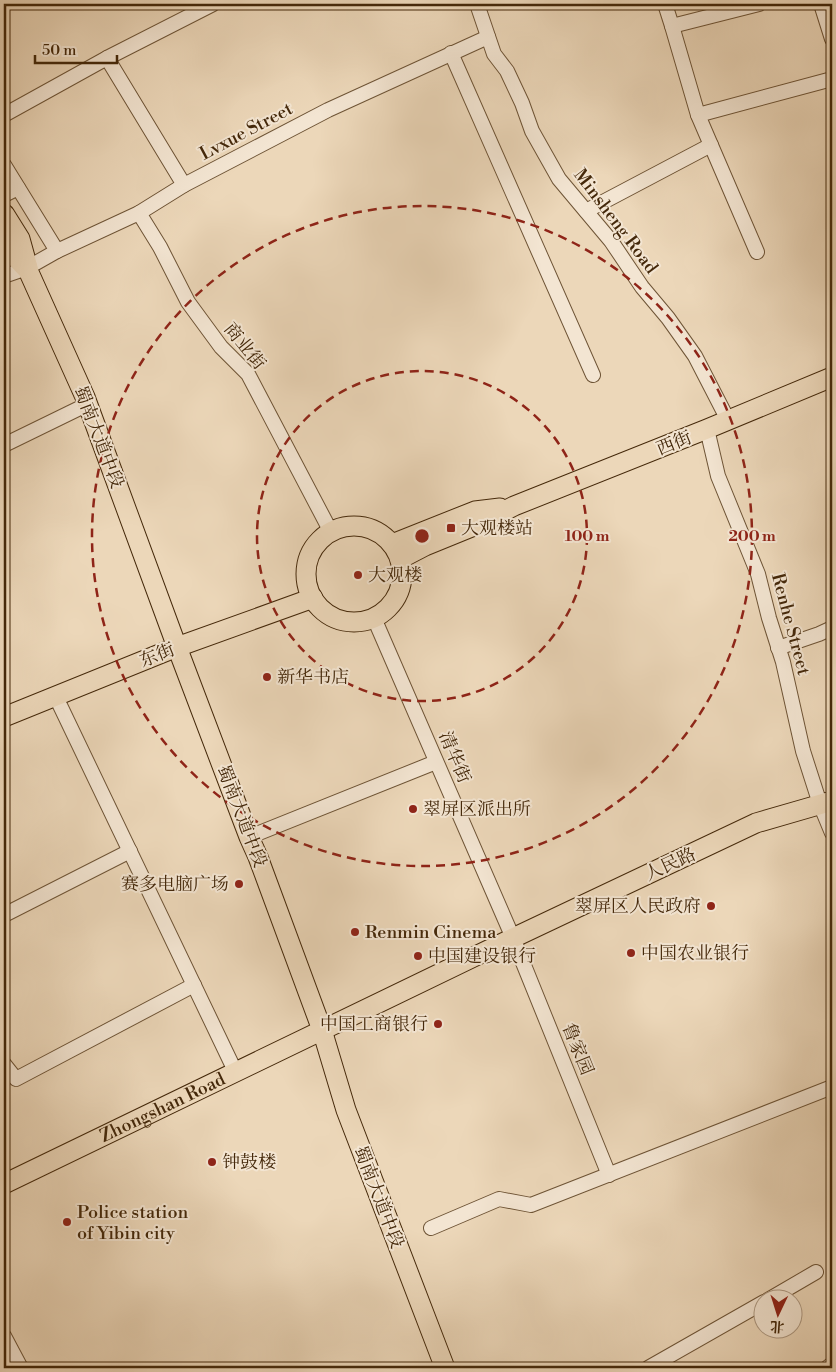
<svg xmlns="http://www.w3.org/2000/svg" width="836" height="1372" viewBox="0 0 836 1372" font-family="'Libre Bodoni','Noto Serif SC',serif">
	<rect width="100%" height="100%" fill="#ecd7b9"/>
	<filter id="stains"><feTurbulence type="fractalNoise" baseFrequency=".004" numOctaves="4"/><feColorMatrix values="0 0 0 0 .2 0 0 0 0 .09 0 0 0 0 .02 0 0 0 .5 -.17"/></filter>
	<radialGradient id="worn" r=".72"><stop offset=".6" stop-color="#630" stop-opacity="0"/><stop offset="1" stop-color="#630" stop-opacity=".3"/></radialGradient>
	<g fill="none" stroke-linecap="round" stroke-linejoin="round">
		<g stroke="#6e5436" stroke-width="16">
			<g id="minor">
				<polyline points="477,4 494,54 507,71 522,103 532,131 559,179 611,241 642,287 668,318 695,356 728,420"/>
				<polyline points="665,4 672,26 759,4"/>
				<polyline points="821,4 832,39"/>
				<polyline points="672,26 698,115 757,252"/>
				<polyline points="451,53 593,375"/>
				<polyline points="107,58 184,185"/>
				<polyline points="4,115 107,58 213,4"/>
				<polyline points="698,115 832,79"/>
				<polyline points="4,165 57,251"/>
				<polyline points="4,195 18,188"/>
				<polyline points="586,211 711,145"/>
				<polyline points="139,213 160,247 188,302 221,347 248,374 331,532"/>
				<polyline points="4,276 27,268 57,251 139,213 184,185 328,110 488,37"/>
				<polyline points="707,429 718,476 758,574 769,618 783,662 803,751 820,804 832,833"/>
				<polyline points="4,445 88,404"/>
				<polyline points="374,618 513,938 609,1175"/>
				<polyline points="778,648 819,634 832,628"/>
				<polyline points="56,697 236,1073"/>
				<polyline points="249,837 436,762"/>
				<polyline points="4,915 130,851"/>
				<polyline points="4,1064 16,1079 194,985"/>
				<polyline points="431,1228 499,1199 531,1205 832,1087"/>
				<polyline points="768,1300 816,1272"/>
				<polyline points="4,1336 21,1368"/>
				<polyline points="648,1368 764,1302"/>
				<polyline points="827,1368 832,1364"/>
			</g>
		</g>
		<g stroke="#44280a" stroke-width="21">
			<g id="major">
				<polyline points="27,268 85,397 177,647 249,837 258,857 322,1030 346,1110 445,1368"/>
				<circle cx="354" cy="574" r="48"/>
				<polyline points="392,544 475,511 500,508"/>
				<polyline points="400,559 425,546 479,524 514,506 707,429 832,377"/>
				<polyline points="4,717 177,647 313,598"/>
				<path id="s1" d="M4,1184L513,938L756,823L832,801"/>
			</g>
		</g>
		<g stroke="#44280a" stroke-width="23">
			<g id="highway">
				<polyline points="4,215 19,239 27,268"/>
				<polyline points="4,244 27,268"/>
			</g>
		</g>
		<use href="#minor" stroke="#f3e5d2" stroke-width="14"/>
		<use href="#major" stroke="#ecd7b9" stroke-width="19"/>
		<use href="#highway" stroke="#ecd7b9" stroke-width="21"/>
	</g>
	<g fill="none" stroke="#8f2418" stroke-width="2.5" stroke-dasharray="9 6">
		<circle cx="422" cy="536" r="165"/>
		<circle cx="422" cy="536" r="330"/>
	</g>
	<g fill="#8f2418" stroke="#f3e5d2" stroke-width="2">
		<rect x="446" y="523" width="10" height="10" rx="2.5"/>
		<circle cx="358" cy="575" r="5"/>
		<circle cx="267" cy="677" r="5"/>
		<circle cx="413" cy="809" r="5"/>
		<circle cx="239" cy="884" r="5"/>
		<circle cx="711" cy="906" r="5"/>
		<circle cx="355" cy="932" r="5"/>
		<circle cx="631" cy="953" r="5"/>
		<circle cx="418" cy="956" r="5"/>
		<circle cx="438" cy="1024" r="5"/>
		<circle cx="212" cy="1162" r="5"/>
		<circle cx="67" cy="1222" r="5"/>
	</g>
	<g text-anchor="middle" stroke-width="4" stroke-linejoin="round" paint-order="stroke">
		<g font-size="18" fill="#44280a" stroke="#f3e5d2">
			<text transform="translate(246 131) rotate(-28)" y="6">Lvxue Street</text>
			<text transform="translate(616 221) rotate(53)" y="6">Minsheng Road</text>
			<text transform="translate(245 346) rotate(51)" y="6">商业街</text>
			<text transform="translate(99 437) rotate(69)" y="6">蜀南大道中段</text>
			<text transform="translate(674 443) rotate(-22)" y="6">西街</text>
			<text transform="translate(791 624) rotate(75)" y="6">Renhe Street</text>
			<text transform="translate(157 655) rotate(-22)" y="6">东街</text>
			<text transform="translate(455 757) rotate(67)" y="6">清华街</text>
			<text transform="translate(242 816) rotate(69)" y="6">蜀南大道中段</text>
			<text transform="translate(670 864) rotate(-25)" y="6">人民路</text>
			<text transform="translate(578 1049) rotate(68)" y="6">鲁家园</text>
			<text dy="6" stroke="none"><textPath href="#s1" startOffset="176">Zhongshan Road</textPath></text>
			<text transform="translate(379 1197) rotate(69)" y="6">蜀南大道中段</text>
		</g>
		<g font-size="18" fill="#44280a" stroke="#f3e5d2" text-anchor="start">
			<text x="461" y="534">大观楼站</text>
			<text x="368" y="581">大观楼</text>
			<text x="277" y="683">新华书店</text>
			<text x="423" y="815">翠屏区派出所</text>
			<text x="229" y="890" text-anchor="end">赛多电脑广场</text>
			<text x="701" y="912" text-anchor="end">翠屏区人民政府</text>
			<text x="365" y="938">Renmin Cinema</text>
			<text x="641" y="959">中国农业银行</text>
			<text x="428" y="962">中国建设银行</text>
			<text x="428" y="1030" text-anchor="end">中国工商银行</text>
			<text x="222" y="1168">钟鼓楼</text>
			<text x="77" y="1218">Police station<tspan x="77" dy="21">of Yibin city</tspan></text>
		</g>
	</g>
	<circle cx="422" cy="536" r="8" fill="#8f2418" stroke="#f3e5d2" stroke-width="2.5"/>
	<g font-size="15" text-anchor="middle" font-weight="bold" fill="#8f2418" stroke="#f3e5d2" stroke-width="4" stroke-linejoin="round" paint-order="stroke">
		<text x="587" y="541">100 m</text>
		<text x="752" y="541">200 m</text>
	</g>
	<rect width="836" height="1372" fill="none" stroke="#ecd7b9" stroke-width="20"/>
	<rect x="5" y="5" width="826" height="1362" fill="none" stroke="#44280a" stroke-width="2.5"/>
	<rect x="10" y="10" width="816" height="1352" fill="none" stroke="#44280a"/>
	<g transform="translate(778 1314) rotate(184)"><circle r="24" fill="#f3e5d2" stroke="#ad9982"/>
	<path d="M0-4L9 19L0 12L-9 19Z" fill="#8f2418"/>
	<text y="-8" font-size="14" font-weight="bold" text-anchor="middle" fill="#44280a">北</text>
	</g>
	<path d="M35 55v8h82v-8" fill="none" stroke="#44280a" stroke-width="2.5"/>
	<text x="42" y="55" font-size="15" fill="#44280a" stroke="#f3e5d2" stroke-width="4" paint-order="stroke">50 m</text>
	<rect width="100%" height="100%" filter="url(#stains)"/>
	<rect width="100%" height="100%" fill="url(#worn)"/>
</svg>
